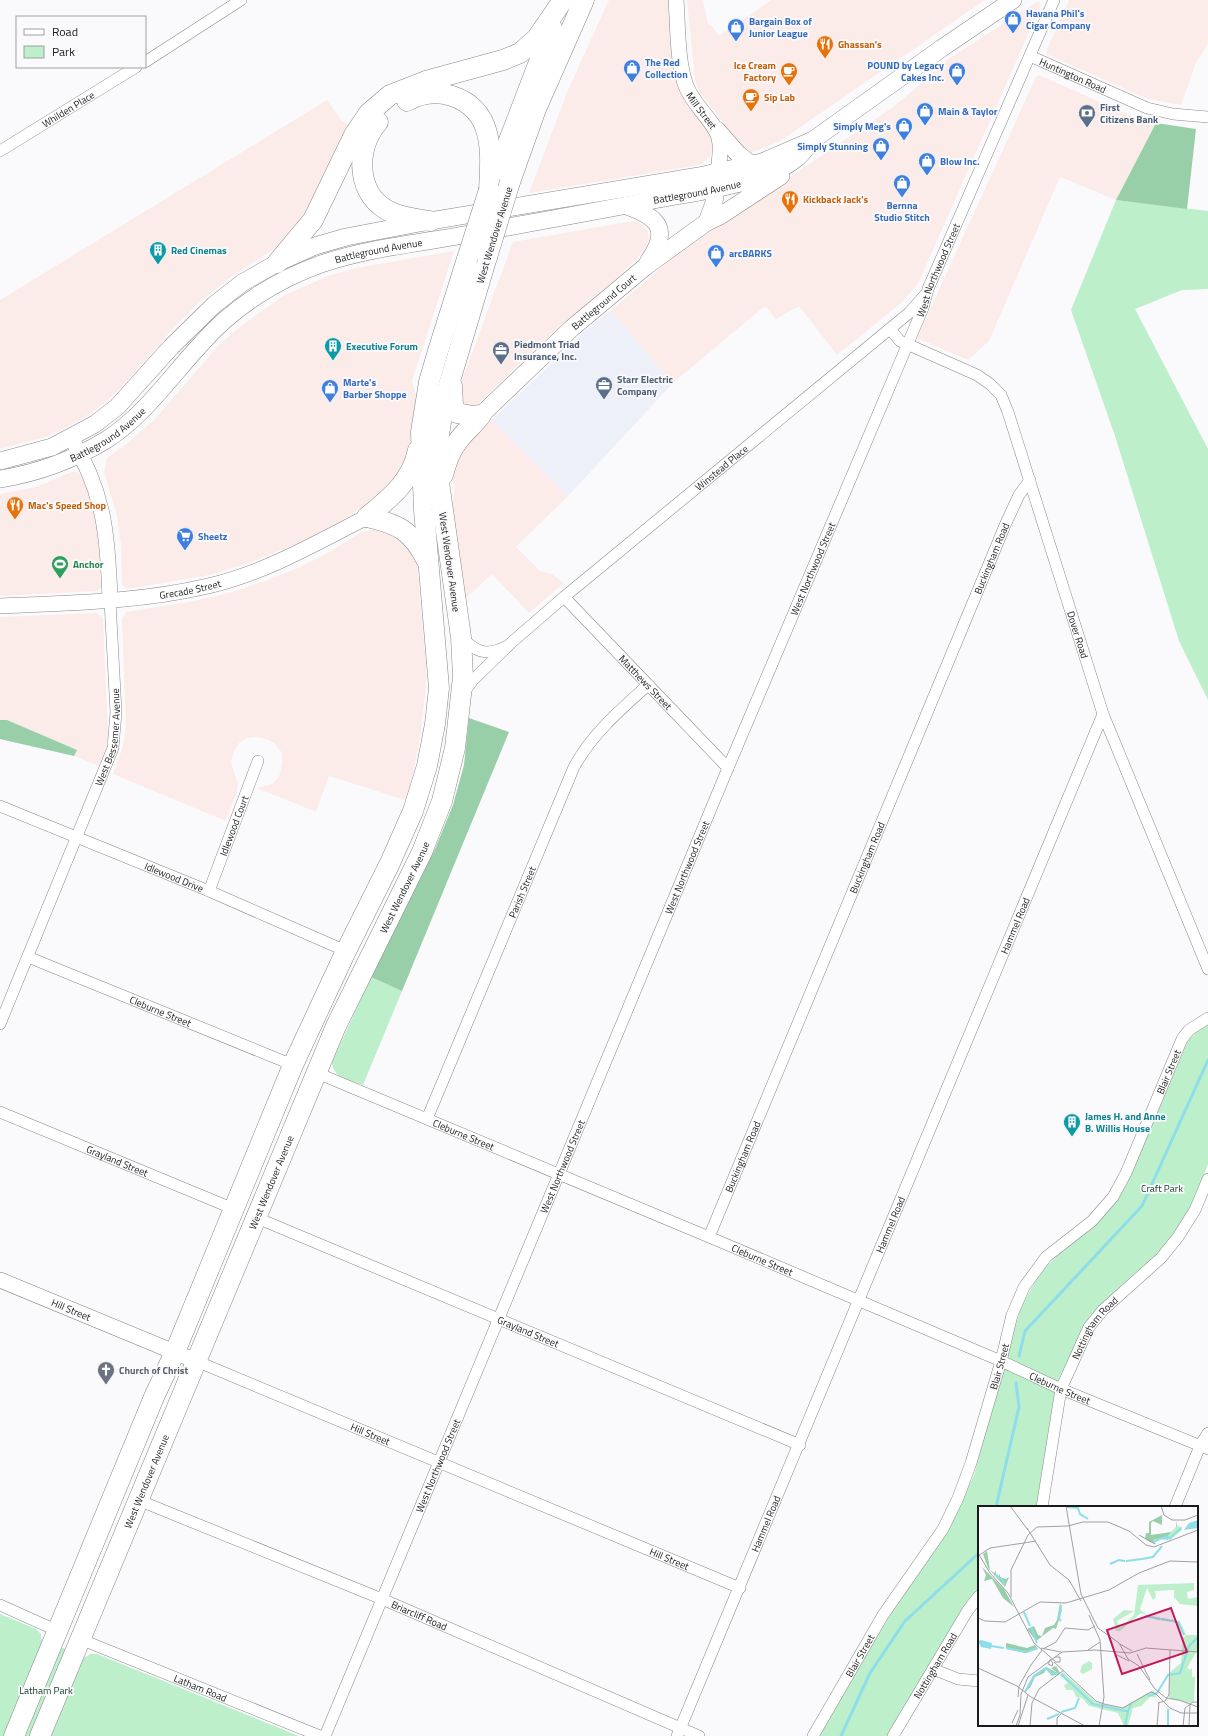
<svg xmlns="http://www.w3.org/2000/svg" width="1208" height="1736" viewBox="0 0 1208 1736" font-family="'Titillium Web',sans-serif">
	<rect width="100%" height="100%" fill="#fafafc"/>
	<g fill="#fcece9">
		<polygon points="609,0 668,0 675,67 685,100 712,138 713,145 710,157 700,165 529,193 568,90"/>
		<polygon points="687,0 703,0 708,24 711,25 719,36 771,0 985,0 780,141 751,153 740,148 737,140 699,92 695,80"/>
		<polygon points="1069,0 1208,0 1208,43 1196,63 1181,105 1148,99 1046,54 1047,50"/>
		<polygon points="1038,1 1041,5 918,284 901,303 837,355 799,306 776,319 765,306 673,383 610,311 667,263 703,236 893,107 929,77 941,64"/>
		<polygon points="1039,75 1129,115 1156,123 1116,200 1060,177 989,341 968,360 917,338 1036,77"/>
		<polygon points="327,100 341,120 353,129 292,238 232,276 202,300 179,322 125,383 109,399 81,420 46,437 0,449 0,300"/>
		<polygon points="634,221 639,222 648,231 649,239 644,251 619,276 536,348 475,407 460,404 458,391 513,242"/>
		<polygon points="454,251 412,381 416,396 409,459 405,470 374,500 340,522 302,542 249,563 210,575 127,589 122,585 121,546 117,515 104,472 107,458 129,442 154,420 219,345 237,329 283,296 328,276 356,268"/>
		<polygon points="492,420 568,496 516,547 540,571 552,574 564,583 529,613 492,574 466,598 452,507 455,487 452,480 452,471 464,446"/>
		<polygon points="74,471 82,474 93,503 98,533 101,587 97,591 0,596 0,494 36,487"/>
		<polygon points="370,530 378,530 399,535 414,555 417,565 426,664 426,688 419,744 413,774 405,800 329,776 316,812 257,788 272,784 279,777 282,764 282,753 275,744 267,739 256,737 247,738 240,742 234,751 231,763 238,784 237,792 226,821 113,774 123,746 126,729 122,619 126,612 189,602 229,593 268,580 300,567 326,554 360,533"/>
		<polygon points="97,613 103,618 108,735 104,752 99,766 74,756 76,750 7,720 0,720 0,617"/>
	</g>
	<polygon fill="#edf0f9" points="610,311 673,383 568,496 492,420 585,331"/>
	<g fill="#bdefca">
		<polygon points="1116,200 1208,211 1208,289 1182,290 1135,309 1208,449 1208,700 1179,641 1115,436 1071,310"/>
		<path d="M371,977L402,991L363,1085C350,1080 333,1079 332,1062Z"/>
		<path d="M1208,1023V1164L1191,1208L1177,1229L1161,1250L1104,1301L1085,1326L1058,1380L1054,1396L1036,1507H979V1588L966,1603L888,1736H819L896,1605L958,1509L974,1475L1021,1307C1030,1291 1039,1273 1053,1260C1081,1233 1105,1221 1126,1186L1188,1041L1197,1031Z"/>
		<polygon points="0,1614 36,1629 41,1634 41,1639 86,1657 90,1654 97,1654 299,1736 0,1736"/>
	</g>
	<g fill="#98cfa8">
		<polygon points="1156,123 1196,129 1187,209 1116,200"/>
		<polygon points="469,718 509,732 402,991 371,977 435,849 453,805 464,765"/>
		<polygon points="0,720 7,720 77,750 74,756 0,739"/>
	</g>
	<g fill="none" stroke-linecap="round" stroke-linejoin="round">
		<g stroke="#8eddea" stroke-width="3">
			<polyline points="1019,1356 1025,1331 1142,1206 1208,1060"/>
			<polyline points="996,1507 1019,1407 1016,1383"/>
			<polyline points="841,1736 870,1673 905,1621 979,1553"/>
		</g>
		<g stroke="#888889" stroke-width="12">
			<g id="street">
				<path id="s1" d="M1030,56L1147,108L1173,114L1208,117"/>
				<polyline points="145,62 241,0"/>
				<path id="s2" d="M0,151L136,67"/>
				<path id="s3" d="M890,329L900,341L977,375L990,384L1001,395L1008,412L1103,714L1208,969"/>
				<path id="s4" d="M564,597L728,768"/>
				<path d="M461,637C475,651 485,657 505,647"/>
				<path id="s5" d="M464,692L473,680L512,642L564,597L909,313L925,295"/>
				<path id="s6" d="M0,806L209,891L346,951"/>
				<path id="s7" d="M209,891L258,761"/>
				<path id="s8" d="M28,957L293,1065"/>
				<path id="s9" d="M0,1024L113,748L116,712L110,601"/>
				<path id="s10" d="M317,1073L709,1237L1001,1361L1061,1389L1208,1449"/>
				<path id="s11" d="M0,1112L234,1209"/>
				<path id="s12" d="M427,1119L574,767C592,734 620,710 648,685"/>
				<path id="s13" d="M257,1218L800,1445"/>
				<path id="s14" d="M709,1237L1006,523L1019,495L1030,480"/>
				<path id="s15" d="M196,1361L740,1588"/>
				<path id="s16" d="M138,1500L382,1599L699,1736"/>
				<path id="s17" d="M1042,1507L1061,1389L1089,1327L1103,1310L1161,1258L1178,1237L1195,1210L1208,1179"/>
				<polyline points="1175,1507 1200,1446 1208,1433"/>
				<polyline points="0,1605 58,1631"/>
				<path id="s18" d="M80,1639L320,1736"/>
				<polyline points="933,1669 958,1679 979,1681"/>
				<path id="s19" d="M325,1736L728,768L923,308L928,289L1054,0"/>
				<path id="s20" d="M677,1736L1103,714"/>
				<path id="s21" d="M813,1736L883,1615L943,1529L958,1498L971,1463L1001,1361L1012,1315L1024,1287L1046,1257L1092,1221L1113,1197L1126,1173L1182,1039L1189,1030L1208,1018"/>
				<path id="s22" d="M893,1736L968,1610L979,1596"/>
			</g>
		</g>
		<g stroke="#888889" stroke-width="16">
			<g id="secondary">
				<path id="s23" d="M676,0C678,26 677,62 686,86C693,105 716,123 719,138C722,149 719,161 718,172"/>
				<path d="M71,438C105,493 108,538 110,601"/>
				<path id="s24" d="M0,606C70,603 140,602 208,586C265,573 316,543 367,517"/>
				<path id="s25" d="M0,1280L196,1361"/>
			</g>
		</g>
		<g stroke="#888889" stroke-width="18">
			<g id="primary">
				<polyline points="717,130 738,154 752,165"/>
				<path d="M627,206C660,218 670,230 648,262"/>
				<polyline points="707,222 720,216 781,176"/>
				<path id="s26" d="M481,415L572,328L645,267L707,222L714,203L717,178"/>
				<polyline points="0,461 52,447 95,424 117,407 171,347 214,305 242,283 277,263 315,246 346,237 430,221 699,176 762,162 813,140 942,48 1013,0"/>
				<path id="s27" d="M0,479C38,473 73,460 106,440C144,416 171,376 201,344C232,308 276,280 321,264C365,249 412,244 458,236C525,224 592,212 659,199C696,192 769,183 797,158C801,155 805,149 809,145"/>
			</g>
		</g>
		<g stroke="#888889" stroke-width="21">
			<g id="highway">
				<path d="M407,101C421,93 437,91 452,96C495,110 491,153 489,190"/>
				<path d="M378,122C354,149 356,198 393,213C405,218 418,219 430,221"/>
				<polyline points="495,177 552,28"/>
				<polyline points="510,182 536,109 584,0"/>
				<polyline points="277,263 313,220 354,135 369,113 390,95 426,81 503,60 520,53 537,38 563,0"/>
				<polyline points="452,386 453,405 457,413 472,416 481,415"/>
				<path d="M443,475C446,463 450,451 458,441C465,431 474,425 481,415"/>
				<path d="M367,517C390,498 412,481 418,450"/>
				<path d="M367,517C399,524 412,531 427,561"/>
				<polyline points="14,1736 154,1397 175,1352 293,1065 346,951 390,863 413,811 427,766 435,724 439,688 424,510 421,432 429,382 438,351 467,259"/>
				<path id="s28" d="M40,1736L336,1026L422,852L442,801L455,748L463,677L461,637L440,489L437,463L438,442L444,401L487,257"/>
			</g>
		</g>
		<use href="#street" stroke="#fff" stroke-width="11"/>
		<use href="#secondary" stroke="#fff" stroke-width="15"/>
		<use href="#primary" stroke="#fff" stroke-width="17"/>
		<use href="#highway" stroke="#fff" stroke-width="20"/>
		<g stroke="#888889" stroke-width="21" stroke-linecap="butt">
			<g id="highway-bridge">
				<polyline points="487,257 510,182"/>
				<polyline points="467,259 489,190"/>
			</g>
		</g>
		<use href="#highway-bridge" stroke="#fff" stroke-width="20"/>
	</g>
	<defs>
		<g id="shop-pin" transform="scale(0.9)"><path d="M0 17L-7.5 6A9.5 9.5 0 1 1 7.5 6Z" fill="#3f7fe0" stroke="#fafafc"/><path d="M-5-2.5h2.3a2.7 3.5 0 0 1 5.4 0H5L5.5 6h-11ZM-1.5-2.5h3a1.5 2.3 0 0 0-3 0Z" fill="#fff"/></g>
		<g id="restaurant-pin" transform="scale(0.9)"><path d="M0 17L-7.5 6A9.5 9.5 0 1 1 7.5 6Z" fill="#e8710a" stroke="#fafafc"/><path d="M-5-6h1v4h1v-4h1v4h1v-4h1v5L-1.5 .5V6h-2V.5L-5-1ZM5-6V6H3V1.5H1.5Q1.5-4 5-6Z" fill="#fff"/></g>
		<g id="cafe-pin" transform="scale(0.9)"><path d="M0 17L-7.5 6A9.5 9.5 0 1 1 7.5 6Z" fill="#e8710a" stroke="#fafafc"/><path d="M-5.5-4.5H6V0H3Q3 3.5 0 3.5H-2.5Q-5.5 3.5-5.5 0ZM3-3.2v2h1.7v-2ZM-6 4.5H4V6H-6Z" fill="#fff"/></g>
		<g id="bank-pin" transform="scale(0.9)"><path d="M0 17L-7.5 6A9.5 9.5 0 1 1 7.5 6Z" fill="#5c6f8a" stroke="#fafafc"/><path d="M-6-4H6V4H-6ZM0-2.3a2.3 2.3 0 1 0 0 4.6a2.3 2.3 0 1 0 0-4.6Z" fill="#fff"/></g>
		<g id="building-pin" transform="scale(0.9)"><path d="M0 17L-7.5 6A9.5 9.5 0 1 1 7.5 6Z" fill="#0f9aa8" stroke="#fafafc"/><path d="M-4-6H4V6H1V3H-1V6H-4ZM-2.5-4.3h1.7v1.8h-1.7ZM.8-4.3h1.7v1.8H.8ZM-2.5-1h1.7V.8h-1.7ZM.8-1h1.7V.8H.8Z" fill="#fff"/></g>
		<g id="office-pin" transform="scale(0.9)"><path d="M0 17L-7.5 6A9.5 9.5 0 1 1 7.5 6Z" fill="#5c6f8a" stroke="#fafafc"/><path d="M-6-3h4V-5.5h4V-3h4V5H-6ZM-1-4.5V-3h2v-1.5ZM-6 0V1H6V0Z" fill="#fff"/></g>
		<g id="supermarket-pin" transform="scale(0.9)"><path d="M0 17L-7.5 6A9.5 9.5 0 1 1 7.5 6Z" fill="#3f7fe0" stroke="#fafafc"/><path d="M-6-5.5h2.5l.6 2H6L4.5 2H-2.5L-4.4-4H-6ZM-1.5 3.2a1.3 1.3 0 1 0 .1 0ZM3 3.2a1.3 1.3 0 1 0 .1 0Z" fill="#fff"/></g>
		<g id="stadium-pin" transform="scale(0.9)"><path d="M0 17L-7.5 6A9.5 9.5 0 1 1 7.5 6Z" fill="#2e9e5b" stroke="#fafafc"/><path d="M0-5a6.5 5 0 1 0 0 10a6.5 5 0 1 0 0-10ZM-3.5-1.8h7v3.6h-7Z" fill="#fff"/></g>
		<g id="church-pin" transform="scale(0.9)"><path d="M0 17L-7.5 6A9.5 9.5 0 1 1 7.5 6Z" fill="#6b7280" stroke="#fafafc"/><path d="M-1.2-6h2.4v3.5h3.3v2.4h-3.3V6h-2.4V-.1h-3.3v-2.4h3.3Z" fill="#fff"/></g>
	</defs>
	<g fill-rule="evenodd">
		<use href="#shop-pin" x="1013" y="19"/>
		<use href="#shop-pin" x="736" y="27"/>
		<use href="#restaurant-pin" x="825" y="44"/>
		<use href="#shop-pin" x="632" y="68"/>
		<use href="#cafe-pin" x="789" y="71"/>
		<use href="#shop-pin" x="957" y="71"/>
		<use href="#cafe-pin" x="751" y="97"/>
		<use href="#shop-pin" x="925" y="111"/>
		<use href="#bank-pin" x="1087" y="113"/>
		<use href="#shop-pin" x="904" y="126"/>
		<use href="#shop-pin" x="881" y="146"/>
		<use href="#shop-pin" x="927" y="161"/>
		<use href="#shop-pin" x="902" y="183"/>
		<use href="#restaurant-pin" x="790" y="199"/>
		<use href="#building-pin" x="158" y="250"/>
		<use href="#shop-pin" x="716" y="253"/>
		<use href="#building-pin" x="333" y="346"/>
		<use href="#office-pin" x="501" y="350"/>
		<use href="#office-pin" x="604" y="385"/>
		<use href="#shop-pin" x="330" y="388"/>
		<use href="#restaurant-pin" x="15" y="505"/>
		<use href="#supermarket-pin" x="185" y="536"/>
		<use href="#stadium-pin" x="60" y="564"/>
		<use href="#building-pin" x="1072" y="1122"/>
		<use href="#church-pin" x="106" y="1370"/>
	</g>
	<g text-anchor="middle" stroke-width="3.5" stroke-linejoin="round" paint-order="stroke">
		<g font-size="10" font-weight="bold" fill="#366cbe" stroke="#fafafc" text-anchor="start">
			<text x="1026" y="17">Havana Phil's<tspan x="1026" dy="12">Cigar Company</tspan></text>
			<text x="749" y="25">Bargain Box of<tspan x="749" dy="12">Junior League</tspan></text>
			<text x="645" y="66">The Red<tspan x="645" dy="12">Collection</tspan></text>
			<text x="944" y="69" text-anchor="end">POUND by Legacy<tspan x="944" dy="12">Cakes Inc.</tspan></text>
			<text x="938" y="115">Main &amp; Taylor</text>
			<text x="891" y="130" text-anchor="end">Simply Meg's</text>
			<text x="868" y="150" text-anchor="end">Simply Stunning</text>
			<text x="940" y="165">Blow Inc.</text>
			<text x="902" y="209" text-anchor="middle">Bernna<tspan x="902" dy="12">Studio Stitch</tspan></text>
			<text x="729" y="257">arcBARKS</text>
			<text x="343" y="386">Marte's<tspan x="343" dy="12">Barber Shoppe</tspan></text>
			<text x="198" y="540">Sheetz</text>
		</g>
		<g font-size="10" font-weight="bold" fill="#c56008" stroke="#fafafc" text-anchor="start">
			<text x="838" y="48">Ghassan's</text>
			<text x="776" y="69" text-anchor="end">Ice Cream<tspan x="776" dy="12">Factory</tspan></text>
			<text x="764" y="101">Sip Lab</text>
			<text x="803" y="203">Kickback Jack's</text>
			<text x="28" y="509">Mac's Speed Shop</text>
		</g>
		<g font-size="10" fill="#191a1a" stroke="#fafafc">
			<text dy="4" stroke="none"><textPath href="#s1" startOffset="47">Huntington Road</textPath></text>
			<text dy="4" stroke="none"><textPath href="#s2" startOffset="80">Whilden Place</textPath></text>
			<text dy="4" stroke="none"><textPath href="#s23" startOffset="116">Mill Street</textPath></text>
			<text dy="4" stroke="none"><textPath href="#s27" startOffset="778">Battleground Avenue</textPath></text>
			<text transform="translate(494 235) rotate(-73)" y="4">West Wendover Avenue</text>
			<text dy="4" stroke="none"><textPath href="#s27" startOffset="454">Battleground Avenue</textPath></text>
			<text dy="4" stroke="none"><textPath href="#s19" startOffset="1589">West Northwood Street</textPath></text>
			<text dy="4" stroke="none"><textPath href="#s26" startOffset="167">Battleground Court</textPath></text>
			<text dy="4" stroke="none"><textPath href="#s27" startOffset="118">Battleground Avenue</textPath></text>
			<text dy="4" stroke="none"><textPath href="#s5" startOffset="342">Winstead Place</textPath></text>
			<text dy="4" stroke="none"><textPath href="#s14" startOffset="735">Buckingham Road</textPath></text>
			<text transform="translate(450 562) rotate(82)" y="4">West Wendover Avenue</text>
			<text dy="4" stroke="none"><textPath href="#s19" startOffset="1265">West Northwood Street</textPath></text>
			<text dy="4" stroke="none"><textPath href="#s24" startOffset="191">Grecade Street</textPath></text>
			<text dy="4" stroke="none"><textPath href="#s3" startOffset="383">Dover Road</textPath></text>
			<text dy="4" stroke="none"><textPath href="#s4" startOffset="118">Matthews Street</textPath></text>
			<text dy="4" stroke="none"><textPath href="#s9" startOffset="308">West Bessemer Avenue</textPath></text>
			<text dy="4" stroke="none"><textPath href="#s7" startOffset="70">Idlewood Court</textPath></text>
			<text dy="4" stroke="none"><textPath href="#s14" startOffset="411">Buckingham Road</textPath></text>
			<text dy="4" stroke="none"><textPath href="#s19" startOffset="941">West Northwood Street</textPath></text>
			<text dy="4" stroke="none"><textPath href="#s6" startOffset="188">Idlewood Drive</textPath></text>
			<text dy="4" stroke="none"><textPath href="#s28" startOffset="924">West Wendover Avenue</textPath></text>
			<text dy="4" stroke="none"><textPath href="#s12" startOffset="246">Parish Street</textPath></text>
			<text dy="4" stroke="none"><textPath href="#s20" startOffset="878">Hammel Road</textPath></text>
			<text dy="4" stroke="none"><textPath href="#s8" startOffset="143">Cleburne Street</textPath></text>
			<text dy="4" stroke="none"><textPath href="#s21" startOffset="765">Blair Street</textPath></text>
			<text dy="4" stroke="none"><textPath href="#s10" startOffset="159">Cleburne Street</textPath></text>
			<text dy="4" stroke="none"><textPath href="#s14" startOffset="87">Buckingham Road</textPath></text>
			<text dy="4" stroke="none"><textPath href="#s11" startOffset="127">Grayland Street</textPath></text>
			<text dy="4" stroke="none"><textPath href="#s19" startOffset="617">West Northwood Street</textPath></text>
			<text dy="4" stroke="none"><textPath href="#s28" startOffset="600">West Wendover Avenue</textPath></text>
			<text dy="4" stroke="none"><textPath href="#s20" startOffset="554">Hammel Road</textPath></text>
			<text dy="4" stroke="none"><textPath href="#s10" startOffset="483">Cleburne Street</textPath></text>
			<text dy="4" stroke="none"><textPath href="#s25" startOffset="77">Hill Street</textPath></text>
			<text dy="4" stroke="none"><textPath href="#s17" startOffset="190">Nottingham Road</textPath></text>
			<text dy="4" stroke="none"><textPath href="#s13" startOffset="294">Grayland Street</textPath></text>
			<text dy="4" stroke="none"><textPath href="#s21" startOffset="417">Blair Street</textPath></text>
			<text dy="4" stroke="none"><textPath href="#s10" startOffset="807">Cleburne Street</textPath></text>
			<text dy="4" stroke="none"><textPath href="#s15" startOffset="189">Hill Street</textPath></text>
			<text dy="4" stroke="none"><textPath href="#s19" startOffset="293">West Northwood Street</textPath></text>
			<text dy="4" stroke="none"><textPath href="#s28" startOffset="276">West Wendover Avenue</textPath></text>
			<text dy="4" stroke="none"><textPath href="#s20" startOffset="230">Hammel Road</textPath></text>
			<text dy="4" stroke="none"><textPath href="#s15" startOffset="513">Hill Street</textPath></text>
			<text dy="4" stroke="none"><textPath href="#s16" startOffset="304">Briarcliff Road</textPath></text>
			<text dy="4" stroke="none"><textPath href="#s21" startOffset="93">Blair Street</textPath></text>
			<text dy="4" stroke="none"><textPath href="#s22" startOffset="82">Nottingham Road</textPath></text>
			<text dy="4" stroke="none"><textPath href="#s18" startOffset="130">Latham Road</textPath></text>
		</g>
		<g font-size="10" font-weight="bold" fill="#4e5e75" stroke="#fafafc" text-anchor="start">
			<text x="1100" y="111">First<tspan x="1100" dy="12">Citizens Bank</tspan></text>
			<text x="514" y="348">Piedmont Triad<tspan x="514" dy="12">Insurance, Inc.</tspan></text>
			<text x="617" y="383">Starr Electric<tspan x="617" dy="12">Company</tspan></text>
		</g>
		<g font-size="10" font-weight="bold" fill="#0d838f" stroke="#fafafc" text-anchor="start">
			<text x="171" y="254">Red Cinemas</text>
			<text x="346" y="350">Executive Forum</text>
			<text x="1085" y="1120">James H. and Anne<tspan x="1085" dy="12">B. Willis House</tspan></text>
		</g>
		<g font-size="10" font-weight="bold" fill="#27864d" stroke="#fafafc" text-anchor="start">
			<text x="73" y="568">Anchor</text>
		</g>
		<g font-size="10" fill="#0f3920" stroke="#fafafc">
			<text x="1162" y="1192">Craft Park</text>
			<text x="46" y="1694">Latham Park</text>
		</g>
		<g font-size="10" font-weight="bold" fill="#5b616d" stroke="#fafafc" text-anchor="start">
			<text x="119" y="1374">Church of Christ</text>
		</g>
	</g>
	<g transform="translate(978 1506)">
		<rect width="220" height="220" fill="#fafafc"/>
		<path d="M199,20L204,21V24L192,34L183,33L175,36V34L190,30ZM216,77V84L209,86L210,93L220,91V100L202,98L196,91V84L177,85L178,91L175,94L169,82L162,103L168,109L202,115L208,129H205L200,121V116L179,114L163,107L142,125H138L135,113L146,104L156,105L139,115L142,122L156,109L160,79ZM208,129H220V143L209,162L212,164L214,162V171H217L216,195L212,197L192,193L191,190V167L203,157L205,132ZM111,155L114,157V163L105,168L102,166L104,159ZM85,166L118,196L143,202L175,184L179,191H172L163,200L155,202L150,220H146L140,207L111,200L104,192L98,191L95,184H88L86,179L90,177L82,169Z" fill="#bdefca"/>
		<path d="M184,9V19L175,15L173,17V29L193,26L198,21V15L199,20L190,30L175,34L178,38L172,36L167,33L168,27H171V16ZM9,45L12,64L16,67L18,65V68L21,70L22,68V71L28,73L31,71L27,81L10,62L5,48ZM4,61L26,83L36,101L25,92L14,73L6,75L8,69ZM82,97L84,104L78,123L75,122L58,135L49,123L56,120L60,129L64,130L67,122L76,119L79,114ZM28,137L49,142L57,139L60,143L47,147L28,143ZM78,160L82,167L74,170L68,163L66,167L57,171L52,182L47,185L55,170L68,161L80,167L73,162Z" fill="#98cfa8"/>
		<path d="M220,14V22L206,24L211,17ZM3,134L14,137L13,143L3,141L0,135Z" fill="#8eddea"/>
		<path fill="none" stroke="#8eddea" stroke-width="2" d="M89,1L100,2L102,8L110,13M187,30L192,32L203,22M175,36L184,32L190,33M164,53L175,51L184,40M148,55L164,53M132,58L141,54L147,55M17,69L25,74L26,79M46,106L52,120M167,110L182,113M183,113L200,116M83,115L81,113L83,99M200,116L206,129M53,121L59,137M13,140L26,142M28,142L49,146L59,142M83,168L115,198L147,205H150L153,198M47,186L56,170L68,162L74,167L81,168M170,190L179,187L190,169L202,167L211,140L220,131M83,206L97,202L101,192M69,213L81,208M147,220L150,205M190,220V203"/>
		<path fill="none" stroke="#a0a0a2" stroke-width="1" d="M32,0L50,24M88,0L103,88L120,122L141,137L150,153L161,160L177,183L188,192L201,194L220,201M183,0L186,9L194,14H207L220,9M49,22L72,59L91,74L103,95M161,29L177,38M46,37L58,35M0,47L12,67L30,87L56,137L78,156H82V151H77M0,50L12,42L46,37M33,91V64L50,29L59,21L90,20L105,16H130L151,25L168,39L176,41L220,24M111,109L122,134L126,191L121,220M0,112L7,115L27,116L62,96L88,97L131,84L161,67L192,55L220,56M142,138L154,145M63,142L83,146M65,143L78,136L87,122L110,124L117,120M110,144L122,136M137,148L151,155M159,148L172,174M72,154L70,158L74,160L75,157L72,153M76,156L118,195L126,198L145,202L173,186L178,188M53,159L64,144M0,162L39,180L53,191L107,220M177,187L192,202L203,207H220M40,191L41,180L53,159M180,197L187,195L191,189L192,144M34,217L40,204M38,220L42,209L43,188L50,171L84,146L117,144L152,147L168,142L220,146M40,220L50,189M52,220L54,197L61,183L86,164M79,220V212L83,208M179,220L181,196M205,220L207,202L215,196H220M211,220L212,198"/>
		<path fill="#c2185b" fill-opacity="0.15" stroke="#c2185b" stroke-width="2" d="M193,102L209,146L144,168L129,124Z"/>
		<rect width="220" height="220" fill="none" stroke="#191a1a" stroke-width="2"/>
	</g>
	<rect x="16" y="16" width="130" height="52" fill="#fafafc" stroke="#a0a0a2"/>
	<rect x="24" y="29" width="20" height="6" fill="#ffffff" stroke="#a0a0a2"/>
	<text x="52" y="36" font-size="12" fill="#191a1a">Road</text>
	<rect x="24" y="46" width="20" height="12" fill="#bdefca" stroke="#a0a0a2"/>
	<text x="52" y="56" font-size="12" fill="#191a1a">Park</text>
</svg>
